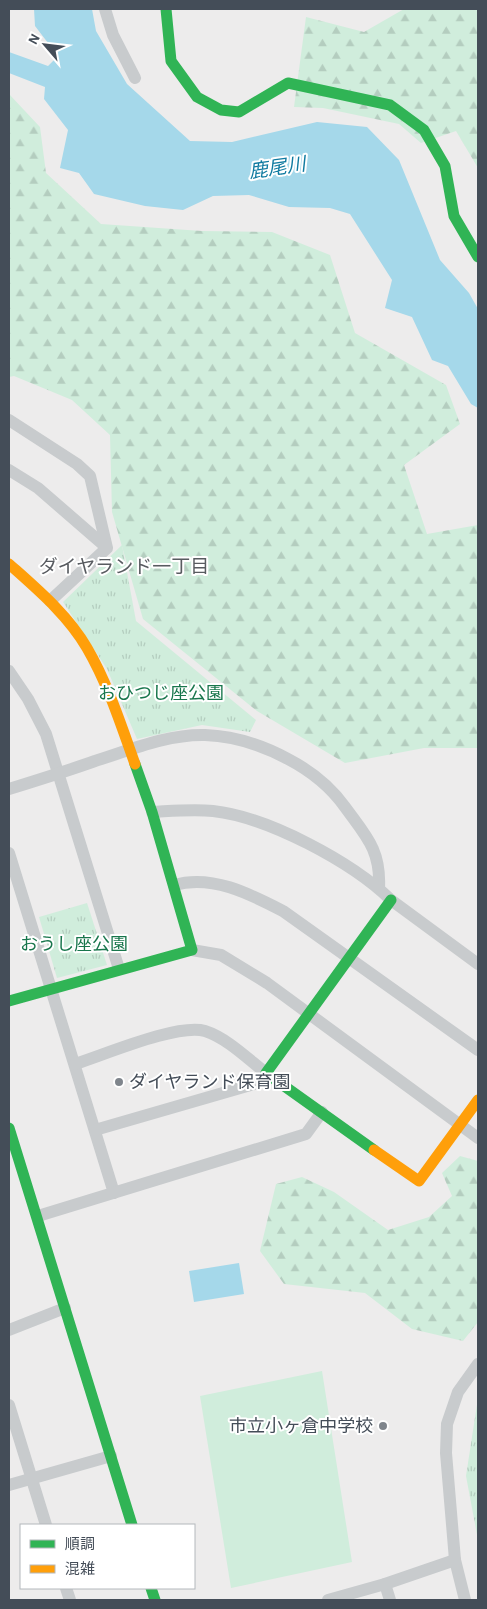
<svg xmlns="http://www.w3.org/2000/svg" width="487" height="1609" viewBox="0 0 487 1609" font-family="'Alegreya Sans','Noto Sans JP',sans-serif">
	<defs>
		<pattern id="grass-tufts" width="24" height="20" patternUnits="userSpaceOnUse" patternTransform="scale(1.25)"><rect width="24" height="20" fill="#d0eddc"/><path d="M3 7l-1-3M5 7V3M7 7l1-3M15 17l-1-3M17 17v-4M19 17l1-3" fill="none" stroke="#b4cdbf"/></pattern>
		<pattern id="forest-firs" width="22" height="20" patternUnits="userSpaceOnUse" patternTransform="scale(1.25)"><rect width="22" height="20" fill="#d0eddc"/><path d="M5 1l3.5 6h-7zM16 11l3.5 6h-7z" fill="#b4cdbf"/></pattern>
	</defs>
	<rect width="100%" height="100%" fill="#edecec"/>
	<g fill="url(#grass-tufts)">
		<polygon points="122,545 136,621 256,720 250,732 202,725 137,739 107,669 63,602"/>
		<polygon points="87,903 107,965 57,978 39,917"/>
		<polygon points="478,1398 478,1540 466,1476"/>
	</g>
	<g fill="url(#forest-firs)">
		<polygon points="404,9 478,9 478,168 456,131 421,143 399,124 323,108 294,107 306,17 364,32"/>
		<polygon points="9,94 40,127 46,173 101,224 202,231 272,232 330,255 355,333 446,385 460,424 404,465 427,534 478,525 478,748 424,748 345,763 257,711 143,619 112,512 110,435 72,400 14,376 9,377"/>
		<polygon points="460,1156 478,1161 478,1322 463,1341 412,1329 365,1293 284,1284 260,1251 276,1184 302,1177 334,1192 388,1230 429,1217 452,1196 442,1173"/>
	</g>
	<polygon fill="#d0eddc" points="322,1371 352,1562 231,1588 200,1396"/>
	<g fill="#a5d8ea">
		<polygon points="34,9 92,9 96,31 127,84 190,141 232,142 317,122 367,127 399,160 440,260 469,293 478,309 478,408 471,404 448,366 432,360 412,317 385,308 392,280 350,214 330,208 289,207 249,195 213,196 183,210 145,206 94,194 79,173 60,168 68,130 44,99 45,87 9,73 9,52 48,66 58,56 35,26"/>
		<polygon points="239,1263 244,1294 194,1302 189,1271"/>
	</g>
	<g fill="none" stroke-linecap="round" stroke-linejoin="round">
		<g stroke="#c8cbcd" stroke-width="12">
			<polyline points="105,9 113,35 135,78"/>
			<polyline points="9,420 77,464 90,476 107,548 50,601"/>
			<polyline points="9,470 38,488 106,547"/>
			<polyline points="9,671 28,699 46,734 119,969"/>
			<path d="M9,789C38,780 67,771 95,761C130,750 168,734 205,735C235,736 262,745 288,759C311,771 330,786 345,807C366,836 381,850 379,888"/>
			<path d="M152,812C172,811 193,809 213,811C268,817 352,862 391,900L478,964"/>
			<polyline points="9,853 114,1193"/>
			<path d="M174,885C212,874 250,894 283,911L478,1050"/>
			<polyline points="192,950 221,955 267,983 478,1138"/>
			<path d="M75,1064C104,1055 178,1023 205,1031C227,1038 248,1059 266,1073L254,1084L95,1130"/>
			<polyline points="38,1216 306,1134 322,1112"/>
			<polyline points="9,1330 65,1308"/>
			<polyline points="9,1405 46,1525"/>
			<polyline points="9,1485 111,1456"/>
			<polyline points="385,1584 390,1600"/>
			<polyline points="66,1588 70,1600"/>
			<polyline points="328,1600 385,1584 455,1560"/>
			<polyline points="465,1600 455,1560 446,1453 447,1424 458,1392 478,1364"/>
		</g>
		<g stroke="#30b455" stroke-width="11">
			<polyline points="166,9 171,61 197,97 221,110 239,112 288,83 390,105 424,130 445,166 454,216 478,257"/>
			<polyline points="9,1001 192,950 152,812 135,764"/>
			<polyline points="9,1128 132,1525"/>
			<polyline points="374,1150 266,1073 391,900"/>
			<polyline points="151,1588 155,1600"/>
		</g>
		<g stroke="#ff9f0a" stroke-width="11">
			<path d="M9,564C37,589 68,615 87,648C108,684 121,725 135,764"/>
			<polyline points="374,1150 419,1181 478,1100"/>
		</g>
	</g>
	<g fill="#7f858c" stroke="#fff" stroke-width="2">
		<circle cx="119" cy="1082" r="5"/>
		<circle cx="383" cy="1426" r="5"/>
	</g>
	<g text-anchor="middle" stroke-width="4" stroke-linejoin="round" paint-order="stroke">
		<g font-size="18" fill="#18764c" stroke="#fff">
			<text x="161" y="699">おひつじ座公園</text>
			<text x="74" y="950">おうし座公園</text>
		</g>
		<g font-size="18" fill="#444d58" stroke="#fff" text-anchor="start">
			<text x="129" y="1088">ダイヤランド保育園</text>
			<text x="373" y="1432" text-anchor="end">市立小ヶ倉中学校</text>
		</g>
		<g font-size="19" font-style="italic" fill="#0f7aa0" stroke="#fff">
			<text transform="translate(277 167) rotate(-8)" y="7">鹿尾川</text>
		</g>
		<g font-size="19" fill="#585b60" stroke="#fff">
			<text x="124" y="573">ダイヤランド一丁目</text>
		</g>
	</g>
	<rect width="487" height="1609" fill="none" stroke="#444d58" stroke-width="20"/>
	<rect x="20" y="1524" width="175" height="65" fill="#ffffff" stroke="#b4b8bc"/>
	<rect x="30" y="1540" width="25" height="8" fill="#30b455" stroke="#b4b8bc"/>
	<text x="65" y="1549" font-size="15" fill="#444d58">順調</text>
	<rect x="30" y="1565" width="25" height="8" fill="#ff9f0a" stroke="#b4b8bc"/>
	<text x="65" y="1574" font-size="15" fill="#444d58">混雑</text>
	<g transform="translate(45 45) rotate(298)" stroke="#ffffff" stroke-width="4" paint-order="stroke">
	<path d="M0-4L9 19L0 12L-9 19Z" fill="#444d58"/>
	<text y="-8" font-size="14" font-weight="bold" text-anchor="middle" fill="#444d58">N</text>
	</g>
</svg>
